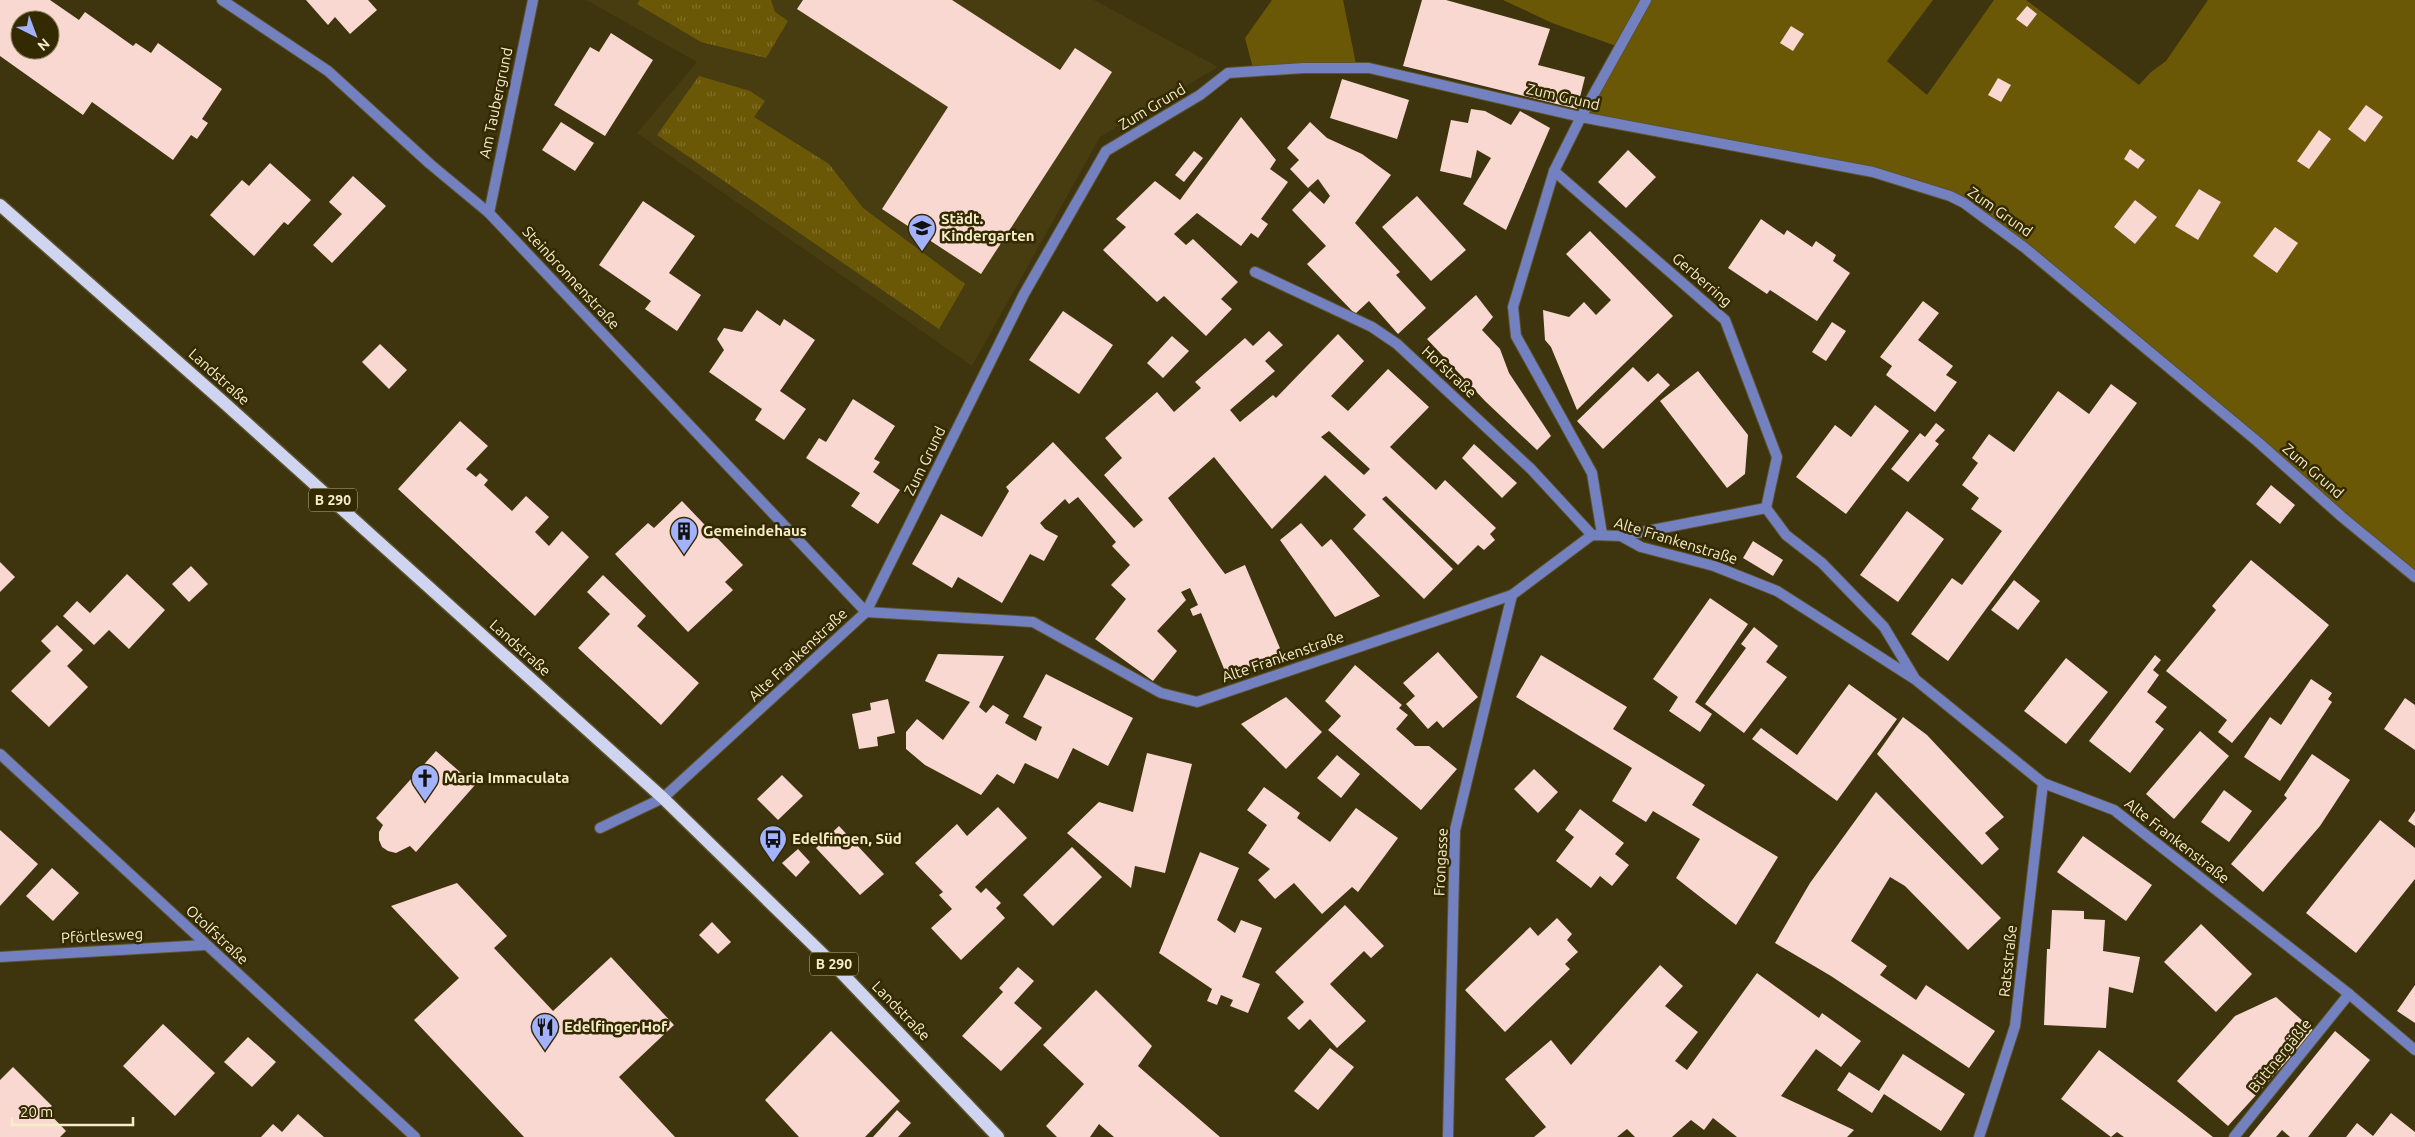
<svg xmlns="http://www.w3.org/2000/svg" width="2415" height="1137" viewBox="0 0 2415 1137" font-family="Ubuntu,sans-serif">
	<defs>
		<pattern id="park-tufts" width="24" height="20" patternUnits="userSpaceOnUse" patternTransform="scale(1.25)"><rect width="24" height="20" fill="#6b5807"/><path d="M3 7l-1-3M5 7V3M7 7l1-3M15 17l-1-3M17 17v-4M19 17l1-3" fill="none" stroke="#81702a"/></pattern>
	</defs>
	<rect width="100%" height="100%" fill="#3e340d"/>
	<polygon fill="#483d10" points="586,0 1094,0 1218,67 1100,137 972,366 637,133 697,62"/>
	<g fill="#6b5807" fill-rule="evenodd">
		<polygon points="1272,0 1343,0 1357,69 1254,72 1245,38"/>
		<path d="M1503,0H1933L1887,61L1927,95L1994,0H2026L2139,85L2151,72L2166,61L2208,0H2415V577L1964,203L1873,172L1581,117L1619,47L1552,23ZM2130,149L2145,160L2138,169L2124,159ZM2199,189L2221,202L2198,240L2176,226ZM2135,200L2157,217L2135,244L2114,227Z"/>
	</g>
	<g fill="url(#park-tufts)">
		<polygon points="640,0 771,0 775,12 788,21 766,58 701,42 637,4"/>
		<polygon points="699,76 750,91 765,101 754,117 829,164 863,208 965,284 939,329 657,135"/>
	</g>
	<g fill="#f8d8d0" fill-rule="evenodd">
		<path d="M0,0H50L79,20L85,12L133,46L136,43L151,53L158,43L222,89L202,119L208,123L197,139L191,135L173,160L92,102L83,115L0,56ZM20,20H50V50H20Z"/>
		<polygon points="306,0 368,0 377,10 350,34 335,17 328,25"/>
		<polygon points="803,0 952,0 1060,70 1075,48 1112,72 981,274 882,209 948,107 797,9"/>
		<polygon points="1422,0 1446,0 1550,29 1538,65 1585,77 1577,109 1403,66"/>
		<polygon points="2027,6 2037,14 2027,27 2016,19"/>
		<polygon points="1791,26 1804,34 1793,51 1780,43"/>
		<polygon points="611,33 653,60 605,136 554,105 590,47 599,52"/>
		<polygon points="1998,78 2011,85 2001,102 1988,95"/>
		<polygon points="1342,79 1409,100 1397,139 1330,118"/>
		<polygon points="2366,105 2383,117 2365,142 2348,129"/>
		<polygon points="1471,109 1485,111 1511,125 1520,111 1550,128 1506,230 1463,204 1491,158 1477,150 1471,178 1440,171 1451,120 1468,123"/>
		<polygon points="1241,117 1276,160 1270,169 1288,182 1261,219 1268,224 1258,238 1251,233 1241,246 1197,213 1174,234 1186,245 1193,239 1238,282 1221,299 1232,309 1206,336 1164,296 1157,302 1103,250 1126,227 1116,219 1155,181 1180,200"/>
		<polygon points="561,122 594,143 575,171 542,150"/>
		<polygon points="1310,122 1327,138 1362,154 1391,175 1355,223 1400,272 1396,275 1426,308 1398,334 1369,301 1355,314 1307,264 1326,246 1292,210 1310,191 1324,204 1330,196 1318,179 1308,188 1290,169 1299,160 1287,148"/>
		<polygon points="2319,130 2331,139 2309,169 2297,161"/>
		<polygon points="2130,149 2145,160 2138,169 2124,159"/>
		<polygon points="1628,150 1656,177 1626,208 1598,182"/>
		<polygon points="1194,151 1203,158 1184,182 1175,175"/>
		<polygon points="270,163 311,200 288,225 284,222 254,256 210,215 242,180 249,186"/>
		<polygon points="353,176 386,206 332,263 313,245 342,214 329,202"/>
		<polygon points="2199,189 2221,202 2198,240 2175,226"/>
		<polygon points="1417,196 1466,250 1431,281 1382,227"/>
		<polygon points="2135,200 2157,217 2135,244 2114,227"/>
		<polygon points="643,201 695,236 669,273 701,295 677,331 645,309 651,301 599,265"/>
		<polygon points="1761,219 1784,235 1787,230 1812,247 1816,241 1836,255 1833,261 1850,273 1817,321 1770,290 1767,294 1728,268"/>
		<polygon points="2275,227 2298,243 2277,273 2253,256"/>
		<polygon points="1590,231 1673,316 1577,410 1551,347 1545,340 1543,310 1569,317 1584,302 1596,315 1611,300 1566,254"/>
		<polygon points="1476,295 1493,317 1482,330 1500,349 1509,373 1551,436 1537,450 1485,401 1427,339"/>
		<polygon points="1923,301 1939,313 1918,340 1953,366 1946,375 1957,382 1935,412 1886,375 1892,366 1880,357"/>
		<polygon points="757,310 780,326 784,319 815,340 780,391 806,409 784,440 755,420 762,409 709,372 724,350 717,339 724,328 742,332"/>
		<polygon points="1063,311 1113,345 1079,394 1029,360"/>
		<polygon points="1832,322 1846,331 1826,361 1812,352"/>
		<path d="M1269,331L1283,345L1265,361L1275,371L1230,410L1240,422L1273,395L1276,398L1338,334L1364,361L1331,396L1348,411L1388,369L1429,407L1390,447L1436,490L1445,480L1496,528L1490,534L1495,540L1484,550L1478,545L1458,565L1386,496L1382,499L1453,569L1424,599L1353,529L1366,515L1325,475L1272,529L1214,457L1168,498L1225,574L1245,565L1282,653L1227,676L1201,613L1193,616L1190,609L1198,605L1190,588L1181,592L1186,600L1157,631L1177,651L1153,681L1095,639L1126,599L1111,585L1130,565L1112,546L1116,542L1078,497L1069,504L1065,499L1040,523L1045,529L1058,536L1044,561L1030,554L1002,603L958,577L952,588L912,564L941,514L982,537L1009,491L1006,487L1053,442L1134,528L1143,520L1104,475L1122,458L1105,438L1157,392L1174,412L1201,388L1195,382L1245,338L1253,346ZM1329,431L1370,469L1364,475L1321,437Z"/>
		<polygon points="1172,336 1189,351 1163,378 1147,363"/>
		<polygon points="380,344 407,370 389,389 362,362"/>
		<polygon points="1633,367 1648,382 1658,373 1670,385 1603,449 1577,421"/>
		<polygon points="1698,371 1748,435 1745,474 1727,488 1660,401"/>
		<polygon points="2111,384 2137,403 1948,661 1911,634 1952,578 1962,585 2002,531 1971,509 1979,498 1962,485 1978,463 1972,458 1989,434 2014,452 2058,391 2089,414"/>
		<polygon points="853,399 895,426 874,459 880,462 873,472 900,490 878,524 851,506 860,493 806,458 819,438 826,442"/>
		<polygon points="1875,405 1909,431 1846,514 1796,477 1835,425 1851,437"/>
		<polygon points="460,421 488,446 466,469 476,477 480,473 488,480 484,485 512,511 526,496 549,517 535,532 549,546 562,531 589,557 535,616 398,489"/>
		<polygon points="1936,423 1945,430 1935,441 1939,444 1908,482 1891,469 1920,433 1925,437"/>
		<polygon points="1474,444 1517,483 1502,498 1462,458"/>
		<polygon points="2271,485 2295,505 2280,524 2256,504"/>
		<polygon points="682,501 743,565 725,582 733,590 688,632 615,554 648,523 654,528"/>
		<polygon points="1907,511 1944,539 1898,602 1860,575"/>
		<polygon points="1301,523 1322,547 1331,539 1380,596 1335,617 1280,540"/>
		<polygon points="1753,541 1783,560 1773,576 1743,558"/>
		<polygon points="2251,560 2329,625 2232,743 2218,732 2227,720 2166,671 2216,610 2212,606"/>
		<polygon points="0,562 15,577 0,592"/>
		<polygon points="191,566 208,584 189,602 172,584"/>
		<polygon points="127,574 165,610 129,649 109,630 94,645 63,616 77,601 90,613"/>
		<polygon points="603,575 646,616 637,626 699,683 661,725 578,648 610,614 587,592"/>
		<polygon points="2014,580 2040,601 2018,630 1991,610"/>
		<polygon points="1710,598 1748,624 1695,702 1712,714 1700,732 1669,711 1678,697 1653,679"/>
		<polygon points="57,625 83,650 67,666 88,687 49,727 11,691 51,651 41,641"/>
		<polygon points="1754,627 1778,646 1766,662 1787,677 1744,733 1705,704 1746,648 1741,644"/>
		<polygon points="1438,652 1478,697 1443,728 1437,721 1428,729 1406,704 1415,696 1403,683"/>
		<polygon points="938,654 1004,656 979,707 986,713 993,705 1009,715 1005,723 1036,741 1042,727 1023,717 1046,674 1133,718 1108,766 1073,748 1058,779 1025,763 1014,784 997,774 981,795 925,765 906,749 906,732 917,719 943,740 970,702 925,681"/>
		<polygon points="1541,655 1627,707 1613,729 1705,785 1692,805 1778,857 1736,925 1676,878 1700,839 1653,811 1646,822 1612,801 1632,768 1516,697"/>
		<polygon points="2155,655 2161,660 2153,670 2159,675 2147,692 2167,707 2155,722 2164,729 2130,773 2089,741"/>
		<polygon points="2066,658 2108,692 2066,744 2024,711"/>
		<polygon points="1355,665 1402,705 1399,708 1408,715 1396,729 1415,746 1429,746 1457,769 1421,810 1328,730 1341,716 1325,701"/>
		<polygon points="2311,679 2332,693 2328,699 2332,702 2280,781 2244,757 2270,717 2281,725"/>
		<polygon points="1849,684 1897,719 1837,801 1752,739 1761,728 1797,755"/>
		<polygon points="1286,697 1322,732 1286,769 1241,724"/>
		<polygon points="2405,698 2415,705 2415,750 2384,729"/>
		<polygon points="888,699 895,733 877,737 878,746 859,749 852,714 871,710 870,703"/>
		<polygon points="1903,717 1927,735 2004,817 1985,833 1999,849 1982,865 1877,754"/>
		<polygon points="2200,731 2229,756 2174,819 2146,794"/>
		<polygon points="436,751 475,785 416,852 410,846 396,853 388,851 382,847 379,840 379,832 383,825 376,818"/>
		<polygon points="1147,753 1192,764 1165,873 1135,866 1131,888 1067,833 1099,802 1133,812"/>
		<polygon points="2312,754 2350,780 2320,826 2263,892 2231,864 2287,798 2284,795"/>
		<polygon points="1337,755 1360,774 1341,798 1317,778"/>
		<polygon points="1534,769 1558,792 1538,813 1514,789"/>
		<polygon points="782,775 803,796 778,820 757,799"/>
		<polygon points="1264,787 1300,813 1297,818 1330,842 1356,808 1398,838 1358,892 1352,887 1322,914 1294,883 1275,899 1258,880 1270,869 1248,853 1267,825 1247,810"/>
		<polygon points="2224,790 2252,811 2229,842 2201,822"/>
		<polygon points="1876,792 2001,918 1968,950 1905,886 1890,877 1851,941 1887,966 1880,975 1916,1000 1926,985 1995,1031 1969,1068 1831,976 1775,943 1810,883"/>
		<polygon points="998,807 1027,838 975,887 981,893 986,888 1001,903 996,908 1005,918 961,960 931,928 952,909 939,895 943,892 915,863 957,824 967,836"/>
		<polygon points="1580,809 1624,843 1615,854 1629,865 1612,886 1600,876 1591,888 1556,861 1574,837 1565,830"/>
		<polygon points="2415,811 2415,826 2408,821"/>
		<polygon points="2380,820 2415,848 2415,879 2356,953 2306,913"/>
		<polygon points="839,826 884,874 860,895 816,848"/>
		<polygon points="0,830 38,864 0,906"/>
		<polygon points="2083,836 2152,885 2126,921 2057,872"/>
		<polygon points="1072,847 1102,877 1053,926 1023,895"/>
		<polygon points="798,849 810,862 796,877 782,863"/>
		<polygon points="1200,852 1239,868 1217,920 1235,933 1241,920 1262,928 1242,977 1260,984 1248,1013 1230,1006 1233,1000 1221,995 1217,1005 1207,1001 1212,989 1159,953"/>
		<polygon points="52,868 79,893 53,921 26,896"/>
		<polygon points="457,883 507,936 494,948 553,1011 611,957 674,1025 619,1077 675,1137 524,1137 414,1020 459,978 391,906"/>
		<polygon points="1345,905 1384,946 1371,958 1364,951 1330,984 1366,1021 1337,1048 1310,1019 1299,1030 1287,1018 1304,1002 1275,972"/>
		<polygon points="2052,910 2084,911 2084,919 2105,920 2103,951 2140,957 2133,993 2109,987 2106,1028 2044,1025 2047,949 2050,949"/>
		<polygon points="1557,918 1572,934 1567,940 1578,952 1565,964 1570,969 1505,1032 1465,990 1530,927 1538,936"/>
		<polygon points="712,922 731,942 718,954 699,935"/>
		<polygon points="2201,924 2252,974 2216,1012 2164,962"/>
		<polygon points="1660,965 1683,986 1665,1006 1698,1032 1675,1061 1687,1070 1757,973 1819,1018 1822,1013 1861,1041 1841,1067 1816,1049 1781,1096 1854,1130 1847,1137 1737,1137 1713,1118 1704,1130 1691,1120 1672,1137 1635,1137 1627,1129 1617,1137 1534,1137 1546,1127 1505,1079 1551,1040 1571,1065"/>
		<polygon points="1018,967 1034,981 1014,1003 1042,1028 1001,1071 962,1036 1003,992 999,988"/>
		<polygon points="2415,985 2415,1023 2397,1011"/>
		<polygon points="1096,990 1152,1046 1138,1066 1220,1137 1114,1137 1099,1124 1090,1137 1057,1137 1046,1126 1084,1084 1043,1045"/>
		<polygon points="2276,997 2314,1031 2228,1126 2177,1081 2235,1016"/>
		<polygon points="163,1024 215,1073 175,1116 123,1066"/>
		<polygon points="831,1031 900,1101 865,1137 799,1137 765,1100"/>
		<polygon points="2335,1031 2370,1060 2308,1137 2290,1137 2282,1130 2276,1137 2249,1137"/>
		<polygon points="248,1037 276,1062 252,1087 224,1062"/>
		<polygon points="1330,1048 1354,1067 1318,1110 1294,1091"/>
		<polygon points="2099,1050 2181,1112 2213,1137 2124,1137 2117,1132 2111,1137 2061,1099"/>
		<polygon points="1903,1054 1965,1094 1941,1131 1884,1094 1872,1113 1837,1090 1849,1072 1879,1091"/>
		<polygon points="13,1067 52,1106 46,1110 66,1131 60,1137 0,1137 0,1080"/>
		<polygon points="897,1110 911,1123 898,1137 873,1137"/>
		<polygon points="2391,1113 2415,1132 2415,1137 2346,1137 2357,1123 2373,1136"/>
		<polygon points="298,1114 324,1137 261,1137 273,1124 282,1132"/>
	</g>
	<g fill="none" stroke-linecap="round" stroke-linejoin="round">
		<g stroke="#5c522b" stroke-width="12">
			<polyline id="lane" points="2234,1137 2349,994"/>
		</g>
		<g stroke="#5c522b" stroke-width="12">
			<g id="street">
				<polyline points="222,0 328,71 430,164 489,213 866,612"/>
				<polyline points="1554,171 1725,320 1777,457 1766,508 1786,535 1822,563 1884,627 1914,677"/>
				<polyline points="489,213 533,0"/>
				<polyline points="1255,272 1372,327 1397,344 1531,469 1592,535"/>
				<polyline points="1602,534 1592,473 1516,336 1513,307 1554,171 1581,117 1646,0"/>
				<polyline points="1621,536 1766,508"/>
				<polyline points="866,612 1033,622 1161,693 1197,702 1512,595 1592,535 1621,536 1641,547 1714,566 1777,591 1916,680 2043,783 2114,810 2349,994 2415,1050"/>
				<polyline points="0,754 415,1137"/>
				<polyline points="600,828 663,798 866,612 1024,294 1106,151 1200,95 1228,73 1304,68 1369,68 1581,117 1873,172 1950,196 1964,203 2025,248 2258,442 2342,517 2415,577"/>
				<polyline points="0,957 205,945"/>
				<polyline points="1448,1137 1455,830 1512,595"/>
				<polyline points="1979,1137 2015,1026 2043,783"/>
			</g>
		</g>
		<g stroke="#5c522b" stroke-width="15">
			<polyline id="primary" points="0,205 221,400 663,798 838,969 998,1137"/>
		</g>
		<use href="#lane" stroke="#7381c1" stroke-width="10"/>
		<use href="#street" stroke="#7381c1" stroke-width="10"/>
		<use href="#primary" stroke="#cfd5f0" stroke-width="12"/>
	</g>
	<defs>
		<g id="school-pin" transform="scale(1.4375)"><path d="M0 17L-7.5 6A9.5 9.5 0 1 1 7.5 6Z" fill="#a2b2fd" stroke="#342a02"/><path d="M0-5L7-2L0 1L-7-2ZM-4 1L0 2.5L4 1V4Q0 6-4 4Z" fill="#111"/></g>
		<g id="building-pin" transform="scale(1.4375)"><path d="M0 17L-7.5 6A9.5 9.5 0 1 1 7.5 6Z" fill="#a2b2fd" stroke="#342a02"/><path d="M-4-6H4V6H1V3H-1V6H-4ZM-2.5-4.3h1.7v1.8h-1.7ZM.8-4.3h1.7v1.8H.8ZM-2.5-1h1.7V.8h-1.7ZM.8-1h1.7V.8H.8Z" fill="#111"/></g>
		<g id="church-pin" transform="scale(1.4375)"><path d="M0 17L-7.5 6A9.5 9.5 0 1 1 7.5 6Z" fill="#a2b2fd" stroke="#342a02"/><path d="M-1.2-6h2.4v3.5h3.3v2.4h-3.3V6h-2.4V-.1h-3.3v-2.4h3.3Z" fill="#111"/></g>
		<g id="bus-pin" transform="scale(1.4375)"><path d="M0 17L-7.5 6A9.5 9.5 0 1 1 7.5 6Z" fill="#a2b2fd" stroke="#342a02"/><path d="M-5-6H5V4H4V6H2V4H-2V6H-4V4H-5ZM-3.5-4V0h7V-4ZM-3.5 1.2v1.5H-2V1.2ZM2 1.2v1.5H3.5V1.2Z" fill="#111"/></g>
		<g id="restaurant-pin" transform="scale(1.4375)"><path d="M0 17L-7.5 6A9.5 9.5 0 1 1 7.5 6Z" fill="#a2b2fd" stroke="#342a02"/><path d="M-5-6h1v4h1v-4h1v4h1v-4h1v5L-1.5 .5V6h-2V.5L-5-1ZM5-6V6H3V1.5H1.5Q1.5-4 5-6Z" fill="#111"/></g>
	</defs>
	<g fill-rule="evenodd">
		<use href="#school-pin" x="922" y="228"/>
		<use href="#building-pin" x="684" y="531"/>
		<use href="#church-pin" x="425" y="778"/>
		<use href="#bus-pin" x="773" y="839"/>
		<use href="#restaurant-pin" x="545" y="1027"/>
	</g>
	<g text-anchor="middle" stroke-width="5" stroke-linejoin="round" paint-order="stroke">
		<g fill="#342a02" stroke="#bcb28e" stroke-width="1">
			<rect x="309" y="488.5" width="48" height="23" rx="4"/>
			<rect x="810" y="952.5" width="48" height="23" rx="4"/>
		</g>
		<g font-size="14" font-weight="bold" fill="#f7edca">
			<text x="333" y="505">B 290</text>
			<text x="834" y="969">B 290</text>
		</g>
		<g font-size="15" fill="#f7edca" stroke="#342a02">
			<text transform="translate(1563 97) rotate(13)" y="5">Zum Grund</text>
			<text transform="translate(496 103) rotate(-78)" y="5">Am Taubergrund</text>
			<text transform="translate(1152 107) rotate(-31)" y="5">Zum Grund</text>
			<text transform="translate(2000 212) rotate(35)" y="5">Zum Grund</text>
			<text transform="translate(571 278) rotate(47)" y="5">Steinbronnenstraße</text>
			<text transform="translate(1702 280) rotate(41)" y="5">Gerberring</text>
			<text transform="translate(1449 372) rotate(43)" y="5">Hofstraße</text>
			<text transform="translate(219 377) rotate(42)" y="5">Landstraße</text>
			<text transform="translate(925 461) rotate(-64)" y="5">Zum Grund</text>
			<text transform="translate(2313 471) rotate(41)" y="5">Zum Grund</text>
			<text transform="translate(1676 541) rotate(17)" y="5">Alte Frankenstraße</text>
			<text transform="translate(520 648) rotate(42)" y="5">Landstraße</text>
			<text transform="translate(798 655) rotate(-43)" y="5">Alte Frankenstraße</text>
			<text transform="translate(1283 657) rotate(-19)" y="5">Alte Frankenstraße</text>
			<text transform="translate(2177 841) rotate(38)" y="5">Alte Frankenstraße</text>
			<text transform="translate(1441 862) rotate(-87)" y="5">Frongasse</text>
			<text transform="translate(217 935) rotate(43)" y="5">Otolfstraße</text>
			<text transform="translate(102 936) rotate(-3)" y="5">Pförtlesweg</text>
			<text transform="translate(2008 961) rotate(-84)" y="5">Ratsstraße</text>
			<text transform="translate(901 1011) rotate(46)" y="5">Landstraße</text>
			<text transform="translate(2280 1056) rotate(-51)" y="5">Büttnergäßle</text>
		</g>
		<g font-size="15" font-weight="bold" fill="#f7edca" stroke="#342a02" text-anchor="start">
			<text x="941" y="224">Städt.<tspan x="941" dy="17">Kindergarten</tspan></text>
			<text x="703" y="536">Gemeindehaus</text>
			<text x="444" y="783">Maria Immaculata</text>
			<text x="792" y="844">Edelfingen, Süd</text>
			<text x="564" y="1032">Edelfinger Hof</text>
		</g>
	</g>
	<g transform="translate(35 35) rotate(138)"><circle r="24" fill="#342a02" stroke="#827852"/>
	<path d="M0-4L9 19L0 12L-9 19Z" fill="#a2b2fd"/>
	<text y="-8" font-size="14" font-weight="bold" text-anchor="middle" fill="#f7edca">N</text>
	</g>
	<path d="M12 1117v8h121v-8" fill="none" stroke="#f7edca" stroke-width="2.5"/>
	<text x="20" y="1117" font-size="15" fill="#f7edca" stroke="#342a02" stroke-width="4" paint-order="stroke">20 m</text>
</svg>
